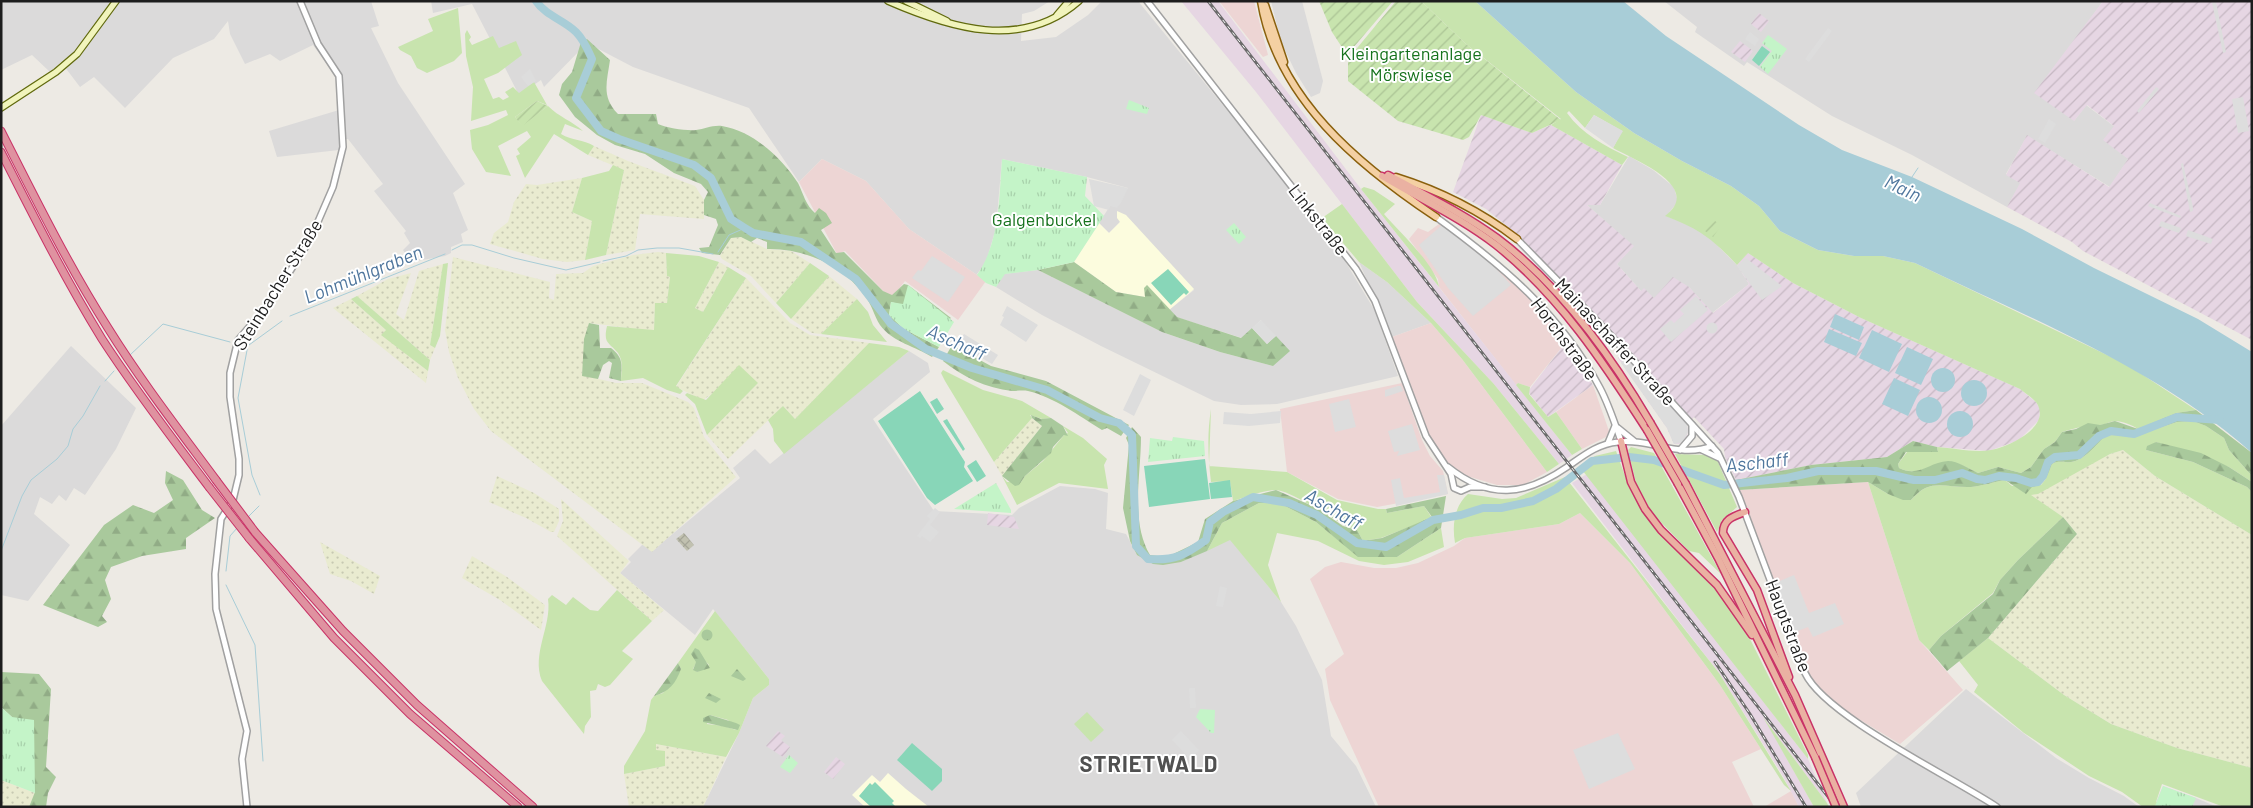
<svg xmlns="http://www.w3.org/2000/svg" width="2253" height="808" viewBox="0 0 2253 808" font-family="Barlow,sans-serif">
	<defs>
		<pattern id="industrial-furrows" width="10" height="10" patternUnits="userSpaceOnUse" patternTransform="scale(1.25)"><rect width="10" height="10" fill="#e6d6e3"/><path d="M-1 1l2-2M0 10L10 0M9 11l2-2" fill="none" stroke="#c5b7c2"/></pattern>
		<pattern id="construction-cross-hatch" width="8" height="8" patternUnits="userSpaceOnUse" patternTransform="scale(1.25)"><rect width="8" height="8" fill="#c1c1b0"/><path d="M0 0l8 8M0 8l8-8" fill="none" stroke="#a5a597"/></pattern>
		<pattern id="farmland-dots" width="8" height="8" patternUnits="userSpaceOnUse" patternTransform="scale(1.25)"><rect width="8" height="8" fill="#e9ebd0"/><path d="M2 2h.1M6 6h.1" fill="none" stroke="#c7c9b2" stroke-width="1.8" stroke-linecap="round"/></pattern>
		<pattern id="forest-firs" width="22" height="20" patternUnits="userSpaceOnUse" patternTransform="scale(1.25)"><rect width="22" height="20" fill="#a9c99c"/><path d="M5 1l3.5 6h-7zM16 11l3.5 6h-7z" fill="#91ac86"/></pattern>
		<pattern id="park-tufts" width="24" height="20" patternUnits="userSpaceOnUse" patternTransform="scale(1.25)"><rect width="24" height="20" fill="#c4f4c8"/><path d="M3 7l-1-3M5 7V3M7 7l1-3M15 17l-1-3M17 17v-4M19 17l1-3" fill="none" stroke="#a8d1ab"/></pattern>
		<pattern id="garden-furrows" width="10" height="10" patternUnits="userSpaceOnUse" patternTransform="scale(1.25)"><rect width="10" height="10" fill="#c8e4ae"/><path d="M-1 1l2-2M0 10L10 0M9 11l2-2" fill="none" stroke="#abc395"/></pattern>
	</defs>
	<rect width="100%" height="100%" fill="#edeae4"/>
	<g fill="#dbdada">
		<polygon points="6,1 371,1 379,26 371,28 398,83 465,184 453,193 468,230 461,234 463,242 451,247 451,253 445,256 411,262 403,250 410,243 404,233 406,231 374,191 383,184 348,139 339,139 339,150 277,157 269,131 339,110 337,78 313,45 280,61 270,54 245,64 230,34 228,21 214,39 173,58 125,108 94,77 80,87 61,62 50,72 32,55 1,70 1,4"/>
		<polygon points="431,1 1050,1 1034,11 1022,14 1021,41 1056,37 1088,15 1102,1 1138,1 1283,179 1345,261 1375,311 1398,376 1277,404 1241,405 1214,401 1101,346 1042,315 996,287 1004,274 1038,270 1162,332 1220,352 1273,366 1261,320 1242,338 1176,317 1169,310 1194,290 1120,222 1109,233 1099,223 1110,206 1128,188 1087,177 1002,159 996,228 986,262 977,274 986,281 909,229 866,181 822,159 799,182 749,108 633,67 587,43 544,87 541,80 519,95 472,4 433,13"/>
		<polygon points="1271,1 1302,1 1323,81 1320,93 1311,97 1296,73 1281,42"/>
		<polygon points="1664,1 2103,1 2083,29 2074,121 2086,105 2115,127 2128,159 2110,187 2027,136 2006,174 2021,183 2007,207 1912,155 1832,116 1747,62 1744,66 1695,32 1697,27"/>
		<polygon points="1629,156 1653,170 1674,187 1678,202 1666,216 1692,226 1707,235 1737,265 1749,284 1712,313 1689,287 1654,298 1641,291 1617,264 1633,246 1587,205 1600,205"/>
		<polygon points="1359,262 1387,282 1431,323 1392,337"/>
		<polygon points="71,346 136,408 116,449 85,495 74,488 66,501 59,495 52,504 40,497 34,514 70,545 28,601 1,595 1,426"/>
		<polygon points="909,351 928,363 930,372 873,419 934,511 1012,515 1019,508 1060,486 1095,489 1108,493 1106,529 1126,534 1137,555 1181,562 1230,539 1281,602 1296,626 1322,680 1331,736 1356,766 1376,807 703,807 739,733 753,698 769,685 769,679 713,609 695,635 620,573 631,562 628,559 643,544 652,551 740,478 733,468 755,449 770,464"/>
		<polygon points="1966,689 2056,758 2089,778 2124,796 2139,807 1861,807 1856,793"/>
		<polygon points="2163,786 2196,798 2217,807 2154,807"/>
	</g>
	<g fill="#edd5d4">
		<polygon points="1219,1 1254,1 1268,55 1263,57"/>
		<polygon points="822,159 866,181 909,229 986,281 958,320 905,281 891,299 845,251 837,254 799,182"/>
		<polygon points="1439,224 1479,252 1514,282 1532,300 1566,342 1530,387 1518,383 1516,385 1439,287 1438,279 1409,239 1418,228 1428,232"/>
		<polygon points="1431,323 1462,359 1547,472 1523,485 1497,485 1467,476 1449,464 1434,448 1427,435 1392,337"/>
		<polygon points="1402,383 1422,440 1430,456 1443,471 1448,494 1377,507 1338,499 1287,472 1280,409"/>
		<polygon points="1593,385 1609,431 1606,437 1582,449 1556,412"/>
		<polygon points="1868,482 1919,640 1963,690 1900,744 1842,709 1823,693 1809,677 1739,490"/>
		<polygon points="1580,513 1630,563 1720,685 1761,749 1732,762 1754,807 1379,807 1330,700 1325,669 1344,654 1310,579 1325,567 1341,562 1374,568 1396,568 1418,563 1454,546 1465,538 1559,524"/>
		<polygon points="1791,791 1799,807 1764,807"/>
	</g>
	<g fill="url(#industrial-furrows)">
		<polygon points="2103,1 2252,1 2252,340 2083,251 2072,242 2007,207 2020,183 2006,175 2027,135 2109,187 2128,159 2103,140 2114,126 2087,105 2074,121 2034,93"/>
		<polygon points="1759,13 1769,21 1761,32 1751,24"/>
		<polygon points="1740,41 1753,51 1745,62 1731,52"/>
		<polygon points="1481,115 1532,133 1551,125 1622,165 1600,205 1587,205 1634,246 1617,264 1641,291 1644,288 1654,298 1673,277 1689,287 1713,313 1749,284 1737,265 1748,253 1793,283 1861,318 2020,389 2036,402 2040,409 2039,420 2019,440 1989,451 1937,447 1913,441 1887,457 1811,465 1736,480 1725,457 1724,449 1694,417 1687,424 1688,432 1686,439 1679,444 1674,444 1667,428 1618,358 1626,350 1512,230 1486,209 1453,192"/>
		<polygon points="1566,342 1593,385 1548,417 1529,393 1529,390"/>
		<polygon points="988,513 1014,517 1019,529 987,525"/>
		<polygon points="778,731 785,736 781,740 790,747 783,757 766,746"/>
		<polygon points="836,757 845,764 833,779 824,772"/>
	</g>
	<g fill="#fcfcde">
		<polygon points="1117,211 1126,215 1194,289 1169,310 1147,285 1145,297 1116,292 1074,262 1099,223 1109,233 1120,222 1117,218"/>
		<polygon points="888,773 906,789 929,807 865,807 852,795 872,775 880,782"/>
	</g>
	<g fill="#e6d6e3">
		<polygon points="1181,1 1218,1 1361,189 1572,455 1559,464 1493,383 1417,302 1256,92"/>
		<polygon points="1587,474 1808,759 1827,803 1766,721 1814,807 1799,807 1784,778 1719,673 1572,483"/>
	</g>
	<polygon fill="url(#construction-cross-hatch)" points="684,533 694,545 687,551 676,539"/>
	<g fill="url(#farmland-dots)">
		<polygon points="594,146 628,161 695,186 704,200 704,219 640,214 635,250 606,255 624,170 588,155"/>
		<polygon points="582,178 572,212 592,221 585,260 567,262 543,259 490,244 494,233 508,222 514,202 526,184 537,185"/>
		<polygon points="741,237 767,249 791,251 810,263 776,303 751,276 722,259 720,256 731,238"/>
		<polygon points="658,252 666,253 667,276 670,277 667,304 655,304 654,331 589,323 582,375 616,383 642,383 688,402 694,408 704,437 736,477 652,552 491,431 474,409 458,378 449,352 445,330 453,257 550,282 549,298 554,300 556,274 583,273 593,266 633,255"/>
		<polygon points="719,262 728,267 703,312 695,308"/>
		<polygon points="443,264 430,345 435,348 430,360 357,296 388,279 411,273 396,314 404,320 419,271"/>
		<polygon points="829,276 857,299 821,334 812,333 791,319"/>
		<polygon points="746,278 790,323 810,335 869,343 795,419 783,406 728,459 707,435 758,383 713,393 703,400 676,387"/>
		<polygon points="351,299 386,330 382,335 428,371 426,383 333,308"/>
		<polygon points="1032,418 1042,426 1002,476 994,462"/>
		<polygon points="2123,450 2155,476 2252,535 2252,768 2177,748 2111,724 2064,695 1988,638 2077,534 2063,517 2030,495 2104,456"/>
		<polygon points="497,476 534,493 559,509 559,521 554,532 551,532 526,518 489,502"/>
		<polygon points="561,499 629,561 620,573 664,610 652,621 557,536 563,521"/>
		<polygon points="320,542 380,576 374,594 351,581 330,574"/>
		<polygon points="472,556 507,577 545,605 541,630 500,600 462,578"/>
		<polygon points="656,744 726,757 703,807 629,807 624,774 665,766 656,750"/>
		<polygon points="1,780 35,793 29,807 1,807"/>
	</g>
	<g fill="#c8e4ae" fill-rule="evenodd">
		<path d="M1421,1H1475L1576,92L1634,133L1682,161L1731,186L1759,206L1780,231L1818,250L1854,256H1883L1915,263L2128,365L2196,410L2176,413L2138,429C2132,425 2122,421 2115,421C2110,421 2105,425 2100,425C2086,425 2076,428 2062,432L2055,442L2044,449L2031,467L2021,473L1998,467L1978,473C1971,470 1963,465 1956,463C1936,458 1921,479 1899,468L1898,464L1907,452L1938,451L1937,447C1954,448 1975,453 1991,450C2008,447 2046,429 2039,408C2037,400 2026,394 2020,389L1861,318L1793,283L1748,253L1737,265C1713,239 1698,228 1665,216C1704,187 1635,160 1613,148L1622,131L1594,115L1585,128L1569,111L1567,113C1582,134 1605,146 1628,157L1622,165L1551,125L1561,119L1466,44Z"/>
		<polygon points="458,8 462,53 454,61 427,73 417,68 411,56 400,50 398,47 433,31 428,19"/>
		<path d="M467,30L471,37L469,40L472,45L493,36L499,48L516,41L522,55L498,73L484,79L493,99L499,97L503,100L509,97L505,92L513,87L519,93L534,82L547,105L537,101L515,117L522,125L548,106C559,117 572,121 583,131L565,124L561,134C572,141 583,139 594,146L588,155L554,134L525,178L516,156L520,154L517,149L531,137L527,131L498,146L511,176L486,172L472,149L470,130L488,125L508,115L506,110L471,121L473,87L466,56L465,34Z"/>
		<polygon points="613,165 624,170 606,255 585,260 592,221 572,212 582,178 609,171"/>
		<path d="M1364,187L1374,190L1395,204L1384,214C1399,232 1436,265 1439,287L1361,189Z"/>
		<polygon points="1342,204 1417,302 1493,383 1559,464 1547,472 1462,359 1431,323 1387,282 1359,262 1322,218"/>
		<path d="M666,253L699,256L719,262L695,308L703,312L728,267L746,278L676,386L683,391L680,394L667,390L643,378L621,381C621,371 624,362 618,353C609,342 603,344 607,326L654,330L655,303H667L670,277L667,276Z"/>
		<polygon points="448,263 440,336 435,348 430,345 443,264"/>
		<polygon points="810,263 829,276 791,319 776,303"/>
		<polygon points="357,296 430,360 428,371 381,335 386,330 351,299"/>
		<polygon points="857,299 868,312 873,325 887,342 821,334"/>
		<polygon points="869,343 899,347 909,351 784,454 774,441 773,429 768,420 783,406 795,419"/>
		<polygon points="739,365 758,383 707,435 695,404 685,395 687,393 706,400"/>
		<polygon points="943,370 983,390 1022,401 1051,418 1042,419 1030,415 1032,418 994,462 945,381 941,373"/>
		<polygon points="1518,383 1530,387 1529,394 1548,417 1556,412 1582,449 1572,455 1516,385"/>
		<path d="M1211,409L1209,466L1287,472L1337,500L1378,509H1386L1387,513L1424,506L1432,518L1381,538L1363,541L1357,530C1336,524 1292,489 1274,490C1261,491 1246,497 1233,501L1230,481L1211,482C1208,457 1207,434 1211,409Z"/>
		<path d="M2193,421L2206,426L2224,438L2229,450L2252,476V482L2229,467L2156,442L2146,450L2193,462L2247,487L2252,492V535L2155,476L2123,450L2110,454L2038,494L2031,495L2063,517L2018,560L2000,580L1993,593L1941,636L1929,650L1919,640L1868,482L1888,494L1911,500C1930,477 1946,488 1971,487C1982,486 1994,482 2005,480L2012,486L2041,485L2045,480L2052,464C2059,460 2063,463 2071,462C2085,460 2096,445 2106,435L2135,436L2177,422Z"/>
		<polygon points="1063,426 1083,438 1107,459 1104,465 1108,489 1059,483 1017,505 1002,476 1007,482 1021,482 1025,476 1043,461 1064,435 1068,433"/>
		<polygon points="1631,447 1654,453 1721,574 1699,553 1689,551 1652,513 1636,483 1628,450"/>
		<polygon points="1616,451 1629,487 1646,515 1722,594 1746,631 1808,755 1808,759 1579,466 1595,456"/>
		<polygon points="1675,454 1707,455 1712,456 1718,462 1737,507 1722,520 1717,532"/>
		<path d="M1565,477L1719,673L1791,791L1784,785L1720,685L1630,563L1580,513L1559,524L1465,538L1455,543C1452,526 1454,506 1468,494L1502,499L1516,498Z"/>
		<polygon points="1259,503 1279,503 1316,522 1359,557 1397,557 1441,528 1444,547 1408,562 1384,565 1359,561 1318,541 1277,533 1268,565 1281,602 1230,540 1207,551 1222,523"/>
		<path d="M617,590L652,621L622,651L633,659L610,685L605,687L598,684L596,690L590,691L591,717L585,726L584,734L542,681C531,654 552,626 548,599L552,595L566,605L573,597L590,610L598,611Z"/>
		<path d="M715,611L769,679V685L753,698L739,733L726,757L656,744V750L665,751V766L624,774V766L645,731L651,700L654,696L663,693L681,669L678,663ZM701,653V657L709,665L697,672L693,669ZM710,715L728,720L736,730L724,726L707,724Z"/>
		<polygon points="1988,638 2064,695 2111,724 2177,748 2252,768 2252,807 2224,807 2162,784 2156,802 2172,807 2143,807 2122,792 2089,776 2024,733 1974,692 1978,685 1959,661"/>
		<polygon points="1087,712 1104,730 1091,742 1074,724"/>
		<polygon points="1763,717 1827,803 1829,807 1814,807"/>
	</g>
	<g fill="url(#forest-firs)">
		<path d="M587,39L610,60C607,82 601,97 618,114H656L658,124C667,128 687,131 696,130C705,129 712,125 722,126C753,131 782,158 798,183C803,193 806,206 815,213L819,208L826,213L832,223L821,230L836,253L844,252L883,291L892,295L904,284L908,285L951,318L946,322L903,305L891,302L889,315L904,329L939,347L932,357C917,347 892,342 880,325C874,316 872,304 864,295C843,265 803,248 767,249V242L757,238L751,242L741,237L731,238L720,255L702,253L699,248L709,247L718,225L716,219L704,215V200L708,192L701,184L674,173L645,154L615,145L597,135L575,117L559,95L562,84L572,72L581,42Z"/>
		<polygon points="1074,262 1116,292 1145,297 1144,288 1147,285 1177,317 1241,338 1252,328 1267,344 1276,336 1290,351 1273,366 1220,352 1162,332 1038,270"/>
		<path d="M589,323L599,325L600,348H611C625,359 621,366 621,381L609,378L612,363L609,361L603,365L598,379L582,376L584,339Z"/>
		<path d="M952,345L991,366L1046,381L1129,425L1121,436L1107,428L1102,430C1079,416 1054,397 1028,391C1023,390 1017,391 1012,391C986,388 963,377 943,361Z"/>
		<path d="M2196,410L2252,453V476L2229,450L2224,438L2206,426L2193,421L2177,422L2135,436L2106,435C2096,445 2085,460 2071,462C2063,463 2059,460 2052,464C2047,476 2046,484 2032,487L2026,494L2005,480C1994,482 1982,486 1971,487C1945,488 1930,477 1911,500H1903L1888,494L1868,482L1739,490L1736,480L1811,465L1887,457L1913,441L1937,447L1938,452H1906L1898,464L1899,468C1919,478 1929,462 1948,461C1958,461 1969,469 1978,473L1998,467L2021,473L2031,467L2044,449L2055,442L2062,432L2076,429L2088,423L2100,425L2115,421L2138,429L2176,413Z"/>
		<polygon points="1031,415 1041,419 1051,418 1063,426 1068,436 1064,435 1053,447 1051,453 1025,476 1019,485 1015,486 1002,476 1042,426 1032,418"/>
		<path d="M1132,427L1141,437C1141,475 1130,521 1150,555L1167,557L1198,542L1205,519L1233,501L1276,490L1317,508L1343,526L1357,530L1363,541L1382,538L1432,517L1424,506L1387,513L1386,509L1446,496L1441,528L1397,557H1358L1316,522L1279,503H1259L1222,523L1207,551L1181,562L1163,565L1153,564L1137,555L1130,541L1123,508L1129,445L1126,438Z"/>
		<polygon points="2156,442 2201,453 2229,467 2252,482 2252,492 2247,487 2193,462 2146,450 2147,446"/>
		<polygon points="166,471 183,480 202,510 215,518 186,538 186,549 142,556 111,567 105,580 111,599 102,616 107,622 98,627 43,605 104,525 133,505 154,513 173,500 165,483"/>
		<polygon points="2063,517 2077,534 1988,638 1947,671 1929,650 1941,636 1993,594 2000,580 2018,560"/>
		<circle cx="707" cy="635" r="5.5"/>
		<polygon points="695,648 699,650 710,668 697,672 693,670 696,662 691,654"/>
		<path d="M678,663L681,669C676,683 669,692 654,696Z"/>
		<polygon points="737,669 746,679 743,681 731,676"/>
		<polygon points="1,672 39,674 51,689 46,767 56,777 48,793 46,807 29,807 35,792 12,717 1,707"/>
		<polygon points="709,693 721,699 716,703 705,698"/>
		<polygon points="710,715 736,723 740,725 738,730 703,722 703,718"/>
	</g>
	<g fill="url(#park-tufts)">
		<polygon points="1768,35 1787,49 1768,74 1760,67 1772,51 1762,43"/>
		<polygon points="1129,100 1149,108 1147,114 1126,109"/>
		<path d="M1002,159L1087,177L1085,196L1104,216L1074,262L1038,270L1005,274L996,287L986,283L977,275C1000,242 999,197 1002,159Z"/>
		<polygon points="1234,223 1246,237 1239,244 1226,230"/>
		<polygon points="908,285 954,322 939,347 904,329 889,315 891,302 903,304"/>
		<polygon points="1173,437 1204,441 1205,456 1148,462 1150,438 1172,441"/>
		<polygon points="996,483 1011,510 1011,513 954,509"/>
		<polygon points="1,707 12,717 34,720 35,793 1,780"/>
		<polygon points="1200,709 1215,710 1214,733 1211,733 1196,717"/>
		<polygon points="789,755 798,763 790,773 780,767"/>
		<polygon points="2163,786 2196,798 2192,807 2155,806"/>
	</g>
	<g fill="url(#garden-furrows)">
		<polygon points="1319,1 1393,1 1347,55 1332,32"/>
		<polygon points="1396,1 1421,1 1466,44 1561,120 1532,133 1481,115 1469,137 1463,140 1398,121 1348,81 1348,59"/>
		<polygon points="537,101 548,106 522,126 515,117"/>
		<polygon points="1714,220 1721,226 1713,237 1705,231"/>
	</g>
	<g fill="#88d6b8">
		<polygon points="1762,46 1770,52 1759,66 1752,60"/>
		<polygon points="1168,269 1189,292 1186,295 1184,293 1171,305 1151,283"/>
		<polygon points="920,391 965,462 964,467 973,481 935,505 927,498 878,421"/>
		<polygon points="937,398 944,409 937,414 930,402"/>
		<polygon points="947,419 965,449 963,451 943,421"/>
		<polygon points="1205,459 1210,499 1149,507 1144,466"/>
		<polygon points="976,460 986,476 977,482 967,466"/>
		<polygon points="1230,480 1232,497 1211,499 1209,483"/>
		<polygon points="912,743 942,769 942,781 932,791 897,760"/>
		<polygon points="875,782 894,801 892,803 896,807 871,807 859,796 870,783 872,785"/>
	</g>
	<g fill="#ddd">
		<polygon points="2216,2 2226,52 2223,53 2212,3"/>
		<polygon points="1828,28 1832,31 1809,62 1805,59"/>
		<polygon points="1750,32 1759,39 1755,46 1745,39"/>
		<polygon points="530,69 536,81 528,86 521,77"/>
		<polygon points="2156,87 2159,89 2139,113 2137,111"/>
		<polygon points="2243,97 2249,131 2238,133 2232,99"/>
		<polygon points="1594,115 1623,131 1613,148 1585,128"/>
		<polygon points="2049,119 2056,124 2045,143 2038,139"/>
		<polygon points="2183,163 2193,208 2193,211 2190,212 2181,164"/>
		<polygon points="1089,179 1128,188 1121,203 1117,208 1110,206 1109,210 1094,206"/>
		<polygon points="2150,203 2181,216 2180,218 2148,206"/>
		<polygon points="2161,221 2181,228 2179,233 2159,226"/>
		<polygon points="1442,225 1489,261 1511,285 1473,316 1448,288 1419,245"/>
		<polygon points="2188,230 2213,239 2211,244 2186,236"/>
		<polygon points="932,256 965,277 948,302 912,278 918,270 921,271"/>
		<polygon points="1746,258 1782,286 1762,300 1737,266"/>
		<polygon points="1696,296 1708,310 1671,342 1660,329 1671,320 1674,323 1684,314 1680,310"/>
		<polygon points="1007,306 1038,325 1026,342 1000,325 1004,317 1002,316"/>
		<polygon points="1261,320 1276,336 1267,344 1252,328"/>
		<circle cx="1712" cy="328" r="5.5"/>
		<polygon points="964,334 998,355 992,364 958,344"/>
		<polygon points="1626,357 1687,424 1688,432 1683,442 1674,444 1667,428 1621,363"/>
		<polygon points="1140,374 1151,380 1134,416 1123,410"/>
		<polygon points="1398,386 1401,386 1403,391 1385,397 1385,390"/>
		<polygon points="1349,399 1356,427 1335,432 1329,404"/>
		<polygon points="1281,411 1280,423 1249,426 1223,424 1224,412 1251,414"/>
		<polygon points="1412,424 1420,450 1397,456 1399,451 1394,452 1388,431"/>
		<polygon points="1437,475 1444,475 1448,494 1396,506 1391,480 1400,478 1404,498 1440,492"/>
		<polygon points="935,508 940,512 930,525 939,532 930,542 922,536 920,538 917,536 930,519 927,516"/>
		<polygon points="1794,575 1809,613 1835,603 1844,624 1813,637 1808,627 1793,633 1773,584"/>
		<polygon points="1220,586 1227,588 1223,607 1216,606"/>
		<polygon points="1189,688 1195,688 1196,708 1190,708"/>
		<polygon points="1181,731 1199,750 1190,759 1172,740"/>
		<polygon points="1618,733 1635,769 1589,789 1573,750"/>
	</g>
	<g fill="#a8cdd7">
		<path d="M1475,1H1623L1666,36L1799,125L1842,150L1912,177L2022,229L2094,268L2198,319L2252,352V453C2155,367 2031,319 1915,263L1883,256H1854L1818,250L1780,231L1759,206L1731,186L1682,161L1634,133L1576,92Z"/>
		<polygon points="1835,314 1864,327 1859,340 1830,327"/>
		<polygon points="1829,329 1862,343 1856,356 1824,342"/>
		<polygon points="1872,330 1902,344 1889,372 1859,358"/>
		<polygon points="1907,347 1933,359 1921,385 1895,373"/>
		<circle cx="1943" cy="380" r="12"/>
		<polygon points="1894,378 1920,390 1908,416 1882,404"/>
		<circle cx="1974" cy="393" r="13"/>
		<circle cx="1929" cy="410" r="13"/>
		<circle cx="1960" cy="424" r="13"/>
	</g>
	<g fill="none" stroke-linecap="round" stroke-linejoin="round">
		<g stroke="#a8cdd7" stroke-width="1">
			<polyline points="1912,177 1918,168"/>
			<polyline points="452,250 462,245 472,245 514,258 566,270 600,262"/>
			<polyline points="718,252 729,235 745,228"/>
			<polyline points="603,261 626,256 638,250 657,248 679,248 713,254"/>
			<polyline points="290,316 445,254"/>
			<polyline points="243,344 247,345"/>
			<polyline points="248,345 238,398 252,475 260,495"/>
			<polyline points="249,345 282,321"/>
			<polyline points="130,355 163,324 230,342"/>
			<polyline points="105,381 114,371"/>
			<polyline points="248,517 259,506"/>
			<polyline points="1,551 22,496 31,480 57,459 68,446 73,429 83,416 100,386"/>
			<polyline points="226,571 230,536 238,527"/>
			<polyline points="226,585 255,645 263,761"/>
		</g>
		<path stroke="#a8cdd7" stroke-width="8" d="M536,1C546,16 564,20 576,32C584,40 588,50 592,59L576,98L601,131L619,139L694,165L711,178L731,219L745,228L753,233L801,242L856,279L891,324L926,349L972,368L1047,390L1100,418L1119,423L1132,435L1136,546L1148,559C1175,561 1185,555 1206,540L1210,522L1223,512L1253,497L1289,503L1317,515L1357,543L1386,547L1433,520L1461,515L1483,508H1501L1533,501L1556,489L1592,461L1629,457L1654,460L1724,485L1787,478L1818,471H1876L1914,480H1935L1962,473L1977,479L1985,480L1999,476L2016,478L2031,483L2038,482L2043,476L2048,462L2055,457L2079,455L2099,436L2111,431L2134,434L2177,417L2220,420"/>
		<g stroke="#a1a1a1" stroke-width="8">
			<g id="tertiary">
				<polyline points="1147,1 1356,269 1375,301 1426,436 1451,474 1454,488 1461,491 1470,487 1485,487"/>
				<path d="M1436,217C1502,265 1561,314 1600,388C1609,405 1615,424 1621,441"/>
				<path d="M1517,239L1604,328L1718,453L1739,497L1805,673C1825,716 1952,777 1997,807"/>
				<polyline points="1618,428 1634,441"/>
				<polyline points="1608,443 1615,426"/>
				<polyline points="1680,450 1692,436 1692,425"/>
				<polyline points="1702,450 1719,458"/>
				<path d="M1448,467C1489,500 1525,496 1567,467C1583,456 1597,444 1618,442C1650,438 1680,459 1712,446"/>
				<polyline points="247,807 242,759 247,731 216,609 215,574 221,519 233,500 239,475 239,459 230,397 230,373 238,340 269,304 310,240 333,187 343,147 339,76 318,44 300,1"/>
			</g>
		</g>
		<g stroke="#616a0e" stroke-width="8">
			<g id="secondary">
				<path d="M888,1C950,28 1022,51 1079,1"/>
				<polyline points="906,1 947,21"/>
				<polyline points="1057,15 1069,1"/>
				<polyline points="1,108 56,72 77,54 116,1"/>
			</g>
		</g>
		<g stroke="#8a600d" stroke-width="9">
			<g id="primary">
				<path d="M1261,1C1277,98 1358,165 1436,217"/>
				<polyline points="1265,5 1284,62"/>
				<path d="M1396,177C1441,191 1479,210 1517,239"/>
			</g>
		</g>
		<g stroke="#c93367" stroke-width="9">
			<g id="trunk">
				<path d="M1388,175C1425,195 1463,213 1497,238C1561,286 1610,354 1650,422"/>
				<path d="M1382,176C1420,199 1461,218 1496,245C1559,295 1604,363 1647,430"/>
				<polyline points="1621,441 1631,482 1645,509 1661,530 1717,585 1752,635"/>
				<polyline points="1678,484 1718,558 1815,757"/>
				<polyline points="1686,484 1795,695 1844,807"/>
				<path d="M1745,512C1734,516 1723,519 1723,533L1757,590L1789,677"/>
			</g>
		</g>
		<g stroke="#c93367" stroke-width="9">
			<g id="motorway">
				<path d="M1,131C35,198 68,265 108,328C141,381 179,430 216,480"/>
				<path d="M1,152C33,215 65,279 102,339C135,390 172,438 209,487"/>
				<polyline points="255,532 343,631 417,705 533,807"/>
				<polyline points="249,538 334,638 410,714 518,807"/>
			</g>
		</g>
		<use href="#tertiary" stroke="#fff" stroke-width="5"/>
		<use href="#secondary" stroke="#f1f4bc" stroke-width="5.5"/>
		<use href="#primary" stroke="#f4d0a3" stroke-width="6"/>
		<use href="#trunk" stroke="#eab1a2" stroke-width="6"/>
		<use href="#motorway" stroke="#df92a0" stroke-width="7"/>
		<g stroke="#6b6b6b" stroke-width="3">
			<g id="rail">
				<polyline points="1208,1 1836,807"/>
				<polyline points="1715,662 1750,714 1806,807"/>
			</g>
		</g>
		<use href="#rail" stroke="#fff" stroke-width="1" stroke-dasharray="4" stroke-linecap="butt"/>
		<g stroke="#c93367" stroke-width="9" stroke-linecap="butt">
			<g id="trunk-bridge">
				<polyline points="1650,422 1686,484"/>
				<polyline points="1647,430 1678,484"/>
				<polyline points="1815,757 1836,807"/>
			</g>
		</g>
		<g stroke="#c93367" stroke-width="9" stroke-linecap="butt">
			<g id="motorway-bridge">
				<polyline points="216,480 255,532"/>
				<polyline points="209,487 249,538"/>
			</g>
		</g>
		<use href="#trunk-bridge" stroke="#eab1a2" stroke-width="6"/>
		<use href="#motorway-bridge" stroke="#df92a0" stroke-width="7"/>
	</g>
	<g text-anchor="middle" stroke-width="4" stroke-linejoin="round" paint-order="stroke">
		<g font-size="18" fill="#15721c" stroke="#fff">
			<text x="1411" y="60">Kleingartenanlage<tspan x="1411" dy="21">Mörswiese</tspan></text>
			<text x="1044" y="226">Galgenbuckel</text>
		</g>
		<g font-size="18" fill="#1d1d1d" stroke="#fff">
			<text transform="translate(1318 220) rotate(52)" y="6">Linkstraße</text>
			<text transform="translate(278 285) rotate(-58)" y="6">Steinbacher Straße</text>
			<text transform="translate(1564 339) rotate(53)" y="6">Horchstraße</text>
			<text transform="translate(1615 342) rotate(47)" y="6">Mainaschaffer Straße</text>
			<text transform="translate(1788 626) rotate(69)" y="6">Hauptstraße</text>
		</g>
		<g font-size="19" font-style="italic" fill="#4f769d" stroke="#fff">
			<text transform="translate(1903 188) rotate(25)" y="7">Main</text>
			<text transform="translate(363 274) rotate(-22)" y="7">Lohmühlgraben</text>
			<text transform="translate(957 342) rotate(24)" y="7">Aschaff</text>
			<text transform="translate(1757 462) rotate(-6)" y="7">Aschaff</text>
			<text transform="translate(1334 509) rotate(30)" y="7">Aschaff</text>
		</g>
		<g font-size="22" font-weight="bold" letter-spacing="1" fill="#505050" stroke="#fff">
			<text x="1149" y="772">STRIETWALD</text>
		</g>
	</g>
	<rect width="2253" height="808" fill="none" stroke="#1d1d1d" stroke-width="5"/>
</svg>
